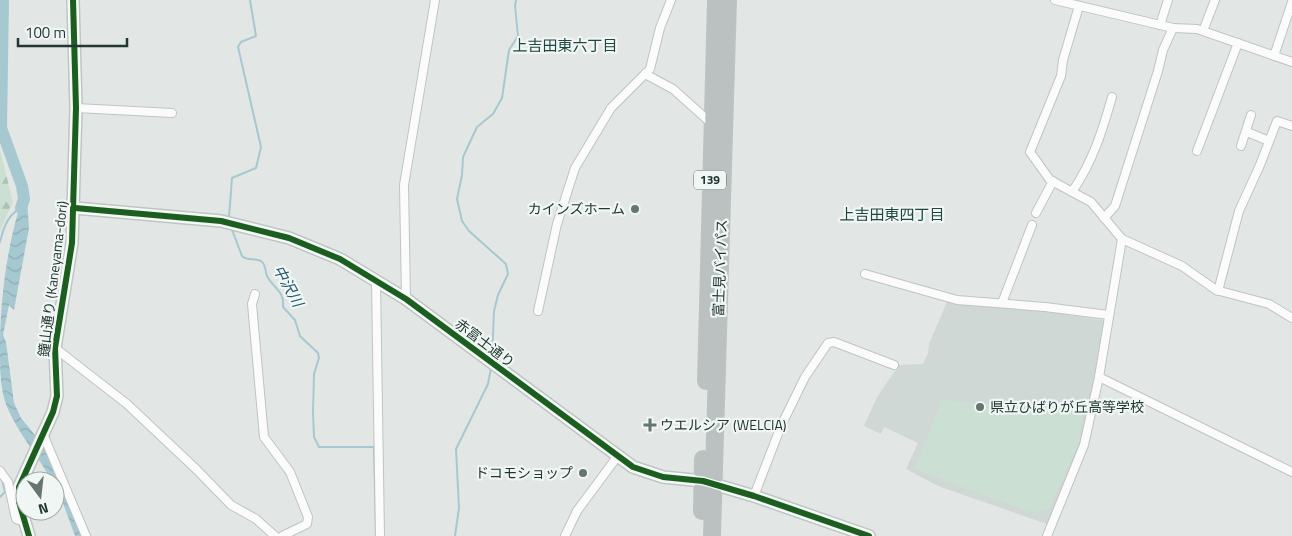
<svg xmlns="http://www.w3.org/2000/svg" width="1292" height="536" viewBox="0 0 1292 536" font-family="'Titillium Web','Noto Sans JP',sans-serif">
	<defs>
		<pattern id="forest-firs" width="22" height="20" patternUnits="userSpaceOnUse" patternTransform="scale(1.25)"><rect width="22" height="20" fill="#ccdfd3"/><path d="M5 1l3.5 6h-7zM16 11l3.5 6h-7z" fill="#afc0b6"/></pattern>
		<pattern id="water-waves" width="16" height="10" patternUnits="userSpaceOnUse" patternTransform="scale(1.25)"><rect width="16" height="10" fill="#a6c8d1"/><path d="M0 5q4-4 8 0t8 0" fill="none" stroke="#8facb4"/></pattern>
	</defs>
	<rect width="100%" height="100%" fill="#e2e7e5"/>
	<polygon fill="#d0d8d5" points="947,302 1029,309 1104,320 1094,381 1080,448 1047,524 938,486 906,469 918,443 884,427 881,434 864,426 877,397 899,365 923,364 928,353 929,344"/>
	<polygon fill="url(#forest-firs)" points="0,150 13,202 0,231"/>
	<polygon fill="#ccdfd3" points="942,400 1083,412 1078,446 1048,510 1030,512 915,469"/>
	<path fill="url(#water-waves)" d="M26,186L29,228L14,310L9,305L3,335L6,342L14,403L21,418L44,446L71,501L85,536H75L55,481H52C38,456 18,433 7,407C0,389 0,369 0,350C0,294 8,239 26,186Z"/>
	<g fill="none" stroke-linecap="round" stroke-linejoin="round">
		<g stroke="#a6c8d1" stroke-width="2">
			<polyline points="229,217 232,178 256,168 261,147 238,47 241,42 256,36 250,0"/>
			<path d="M231,227L242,256C247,261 254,258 261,261C266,264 265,271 267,276C273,288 285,291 283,307L295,320L300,336L318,353L319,358L314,374L313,413L314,437L319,447H374L376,536"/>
			<path d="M0,242C3,230 7,216 18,210"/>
			<polyline points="492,358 494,311 498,295 508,274 506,264 469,231 462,221 457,199 462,175 463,157 477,127 493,114 502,98 509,50 518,36 515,6 516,0"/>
			<polyline points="0,497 5,492 2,479"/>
			<polyline points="455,536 459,508 456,449 488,384 491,368"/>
		</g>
		<polyline stroke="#a6c8d1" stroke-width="12" points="3,0 1,128 22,186 24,199 21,208"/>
		<g stroke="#bfc4c2" stroke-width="10">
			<g id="street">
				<polyline points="1055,0 1173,28 1197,29 1292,62"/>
				<polyline points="1079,6 1063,60 1061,76 1030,152 1050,180 1091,202 1122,239 1182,266 1216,290 1269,304 1292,318"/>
				<polyline points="1160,25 1168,0"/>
				<polyline points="1203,31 1215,0"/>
				<polyline points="1274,56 1292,2"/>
				<polyline points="645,74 673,89 711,123"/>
				<polyline points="76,108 172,113"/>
				<polyline points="1247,132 1269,141"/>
				<polyline points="1241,146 1251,115"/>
				<polyline points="1197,151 1238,43"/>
				<path d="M1072,192C1093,161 1102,132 1112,97"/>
				<polyline points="1036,213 1053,181"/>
				<polyline points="1104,218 1115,206 1158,71 1163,50 1173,28"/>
				<polyline points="865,274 957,300 1045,307 1109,315"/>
				<polyline points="376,281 380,536"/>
				<polyline points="1218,291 1239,211 1260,165 1277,121 1292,126"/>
				<polyline points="255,294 252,304 264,437 290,472 308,517 307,524 282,536"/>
				<polyline points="406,299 404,185 435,0"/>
				<polyline points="1002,303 1032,225"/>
				<polyline points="538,311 557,224 575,168 611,108 650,69 660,28 671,0"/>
				<polyline points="55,348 127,404 196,469 231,505 256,519 275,536"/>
				<polyline points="1099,377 1292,472"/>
				<polyline points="43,434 86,536"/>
				<polyline points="0,471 8,482 16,519 25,522"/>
				<polyline points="754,496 781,426 805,377 828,343 834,342 894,365"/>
				<polyline points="565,536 577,511 617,457"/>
				<polyline points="1047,536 1084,445 1099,377 1122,239"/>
			</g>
		</g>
		<g stroke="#bec5c2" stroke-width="14">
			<g id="secondary">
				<polyline points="75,208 221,221 289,238 340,259 406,299 633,467 663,477 703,481 754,496 869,536"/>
				<polyline points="29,536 19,502 19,487 53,412 57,396 55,348 72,243 76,108 73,0"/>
			</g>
		</g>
		<g stroke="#bcc3c1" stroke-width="18">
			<g id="highway">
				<polyline points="706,381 716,0"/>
				<polyline points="702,511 703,459"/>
				<polyline points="712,536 728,0"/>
			</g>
		</g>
		<use href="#street" stroke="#fbfbfb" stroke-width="8"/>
		<use href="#secondary" stroke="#fbfbfb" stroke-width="11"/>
		<use href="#highway" stroke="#bac1c0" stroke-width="15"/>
		<g stroke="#f0f6f3" stroke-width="9">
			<g id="cycleway">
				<polyline points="75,208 221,221 289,238 340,259 406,299 633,467 663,477 703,481 754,496 869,536"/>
				<polyline points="29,536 19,502 19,487 53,412 57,396 55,348 72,243 76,108 73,0"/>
			</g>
		</g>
		<use href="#cycleway" stroke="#1b5e20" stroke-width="6"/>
	</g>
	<g fill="#657572" stroke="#f0f6f3" stroke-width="2">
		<circle cx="635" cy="209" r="5"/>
		<circle cx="980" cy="407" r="5"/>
		<path d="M647.5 417.5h5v5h5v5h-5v5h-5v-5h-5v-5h5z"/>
		<circle cx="583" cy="473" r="5"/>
	</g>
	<g text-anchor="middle" stroke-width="4.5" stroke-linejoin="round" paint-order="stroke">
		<rect fill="#f0f6f3" stroke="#60706d" stroke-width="1" x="694" y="170.5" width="32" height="19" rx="4"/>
		<g font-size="12" font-weight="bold" fill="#223734">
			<text x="710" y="184">139</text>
		</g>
		<g font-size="14" fill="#223734" stroke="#f0f6f3" text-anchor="end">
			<text x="625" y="214">カインズホーム</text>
			<text x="990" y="412" text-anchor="start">県立ひばりが丘高等学校</text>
			<text x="660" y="430" text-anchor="start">ウエルシア (WELCIA)</text>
			<text x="573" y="478">ドコモショップ</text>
		</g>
		<g font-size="14" fill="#223734" stroke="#f0f6f3">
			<text transform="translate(720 268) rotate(-88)" y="5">富士見バイパス</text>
			<text transform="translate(53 279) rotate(-83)" y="5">鐘山通り (Kaneyama-dori)</text>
			<text transform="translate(485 343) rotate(37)" y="5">赤富士通り</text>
		</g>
		<g font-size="15" fill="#204742" stroke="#f0f6f3">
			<text x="565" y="51">上吉田東六丁目</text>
			<text x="892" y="220">上吉田東四丁目</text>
		</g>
		<g font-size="15" font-style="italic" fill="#23596d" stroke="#f0f6f3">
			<text transform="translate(288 286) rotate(61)" y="5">中沢川</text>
		</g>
	</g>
	<g transform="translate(40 496) rotate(165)"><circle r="24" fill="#f0f6f3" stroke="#9eaaa7"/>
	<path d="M0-4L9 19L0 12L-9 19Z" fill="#657572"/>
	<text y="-8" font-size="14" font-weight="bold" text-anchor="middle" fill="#223734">N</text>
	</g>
	<path d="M18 38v8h109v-8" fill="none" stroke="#223734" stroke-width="2.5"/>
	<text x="25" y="38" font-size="15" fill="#223734" stroke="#f0f6f3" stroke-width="4" paint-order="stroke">100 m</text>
</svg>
